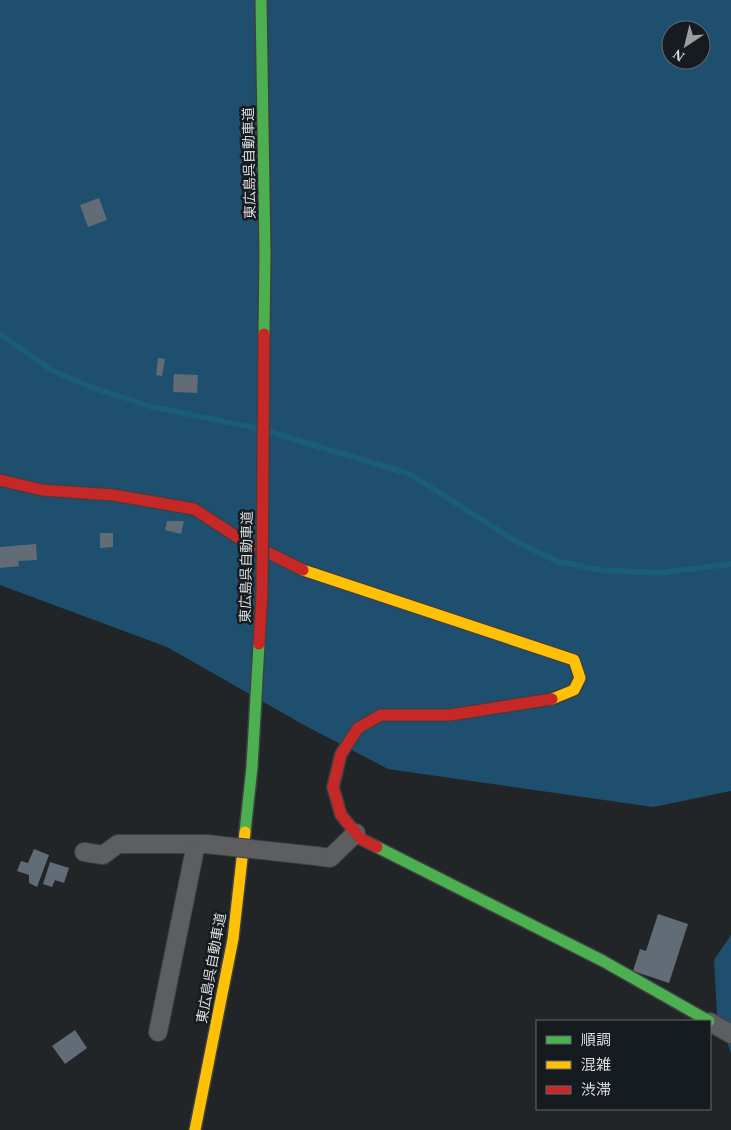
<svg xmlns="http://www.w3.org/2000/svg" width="731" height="1130" viewBox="0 0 731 1130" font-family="'Times New Roman','Noto Sans JP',serif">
	<rect width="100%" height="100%" fill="#222527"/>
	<g fill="#1f4f6f" fill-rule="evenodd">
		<path d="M0,0H731V791L653,807L388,769L304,725L167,647L0,585ZM671,30H701V60H671Z"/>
		<polygon points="731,935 731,1053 717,1013 714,960"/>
	</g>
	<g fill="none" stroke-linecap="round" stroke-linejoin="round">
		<g stroke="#195d78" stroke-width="5.5">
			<polyline points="0,334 53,371 91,387 149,406 256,428"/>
			<polyline points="270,432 410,474 517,542 556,561 600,570 659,573 731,564"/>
		</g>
	</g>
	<g fill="#616c76">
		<polygon points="99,198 107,220 88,227 80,205"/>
		<polygon points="158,358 165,359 162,376 156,375"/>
		<polygon points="174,374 198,375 197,393 173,392"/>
		<polygon points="167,521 184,521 181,534 165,530"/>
		<polygon points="100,533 113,533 113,547 100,548"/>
		<polygon points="36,544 37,560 18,561 19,566 0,568 0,547"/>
		<polygon points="34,849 49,855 37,887 29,883 29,875 17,871 21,861 28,863"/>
		<polygon points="50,862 69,868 64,883 55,880 52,887 43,884"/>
		<polygon points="658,914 688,924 669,983 633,971 640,949 646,951"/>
		<polygon points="75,1030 87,1048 65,1064 52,1046"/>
	</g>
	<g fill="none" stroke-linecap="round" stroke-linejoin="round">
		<g stroke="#3e4042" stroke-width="20">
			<g id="street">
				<polyline points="84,852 103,855 118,844 206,844"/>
				<polyline points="316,856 330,858 356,833"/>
				<polyline points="710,1022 731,1034"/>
				<polyline points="158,1032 196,844"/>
			</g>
		</g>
		<g stroke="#3e4042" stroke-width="14">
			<g id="fast">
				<polyline points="261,0 265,253"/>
				<polyline points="245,832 252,767 259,644"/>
				<polyline points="377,847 603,961 709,1021"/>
			</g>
		</g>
		<g stroke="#3e4042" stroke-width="14">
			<g id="slow">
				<polyline points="303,570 574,660 580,678 574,690 552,699"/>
				<polyline points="195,1130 233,939 245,832"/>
			</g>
		</g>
		<g stroke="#3e4042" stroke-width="14">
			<g id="jam">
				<polyline points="0,480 42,490 113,495 194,509 237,537 303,570"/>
				<polyline points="377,847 361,839 341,815 333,787 341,754 358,728 381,715 450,715 552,699"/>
			</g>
		</g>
		<use href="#street" stroke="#5c5e60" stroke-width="18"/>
		<use href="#fast" stroke="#4caf50" stroke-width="11"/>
		<use href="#slow" stroke="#ffc107" stroke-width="11"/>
		<use href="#jam" stroke="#c62828" stroke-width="11"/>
		<g stroke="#3e4042" stroke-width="20" stroke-linecap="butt">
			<polyline id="street-bridge" points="206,844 316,856"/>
		</g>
		<g stroke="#3e4042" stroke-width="14" stroke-linecap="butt">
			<polyline id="fast-bridge" points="264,334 265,253"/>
		</g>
		<g stroke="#3e4042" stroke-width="14" stroke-linecap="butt">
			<polyline id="jam-bridge" points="259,644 262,594 264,334"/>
		</g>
		<use href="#street-bridge" stroke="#5c5e60" stroke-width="18"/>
		<use href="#fast-bridge" stroke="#4caf50" stroke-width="11"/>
		<use href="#jam-bridge" stroke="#c62828" stroke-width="11"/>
	</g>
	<g text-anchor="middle" stroke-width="5" stroke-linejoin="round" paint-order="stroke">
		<g font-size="14" fill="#dcdfe2" stroke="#161b1f">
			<text transform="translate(249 163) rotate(-91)" y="5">東広島呉自動車道</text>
			<text transform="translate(246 567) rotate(-89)" y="5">東広島呉自動車道</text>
			<text transform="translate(211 968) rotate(-80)" y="5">東広島呉自動車道</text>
		</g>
	</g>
	<rect x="536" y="1020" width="175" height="90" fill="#161b1f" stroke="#65696d"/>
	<rect x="546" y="1036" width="25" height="8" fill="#4caf50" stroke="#65696d"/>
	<text x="581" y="1045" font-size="15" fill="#dcdfe2">順調</text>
	<rect x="546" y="1061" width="25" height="8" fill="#ffc107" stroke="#65696d"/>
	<text x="581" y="1070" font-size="15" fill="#dcdfe2">混雑</text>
	<rect x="546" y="1086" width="25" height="8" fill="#c62828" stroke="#65696d"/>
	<text x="581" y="1095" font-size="15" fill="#dcdfe2">渋滞</text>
	<g transform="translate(686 45) rotate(215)"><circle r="24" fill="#161b1f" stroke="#65696d"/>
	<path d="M0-4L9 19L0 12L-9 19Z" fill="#9b9ea1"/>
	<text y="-8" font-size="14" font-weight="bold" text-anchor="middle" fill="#dcdfe2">N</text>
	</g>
</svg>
